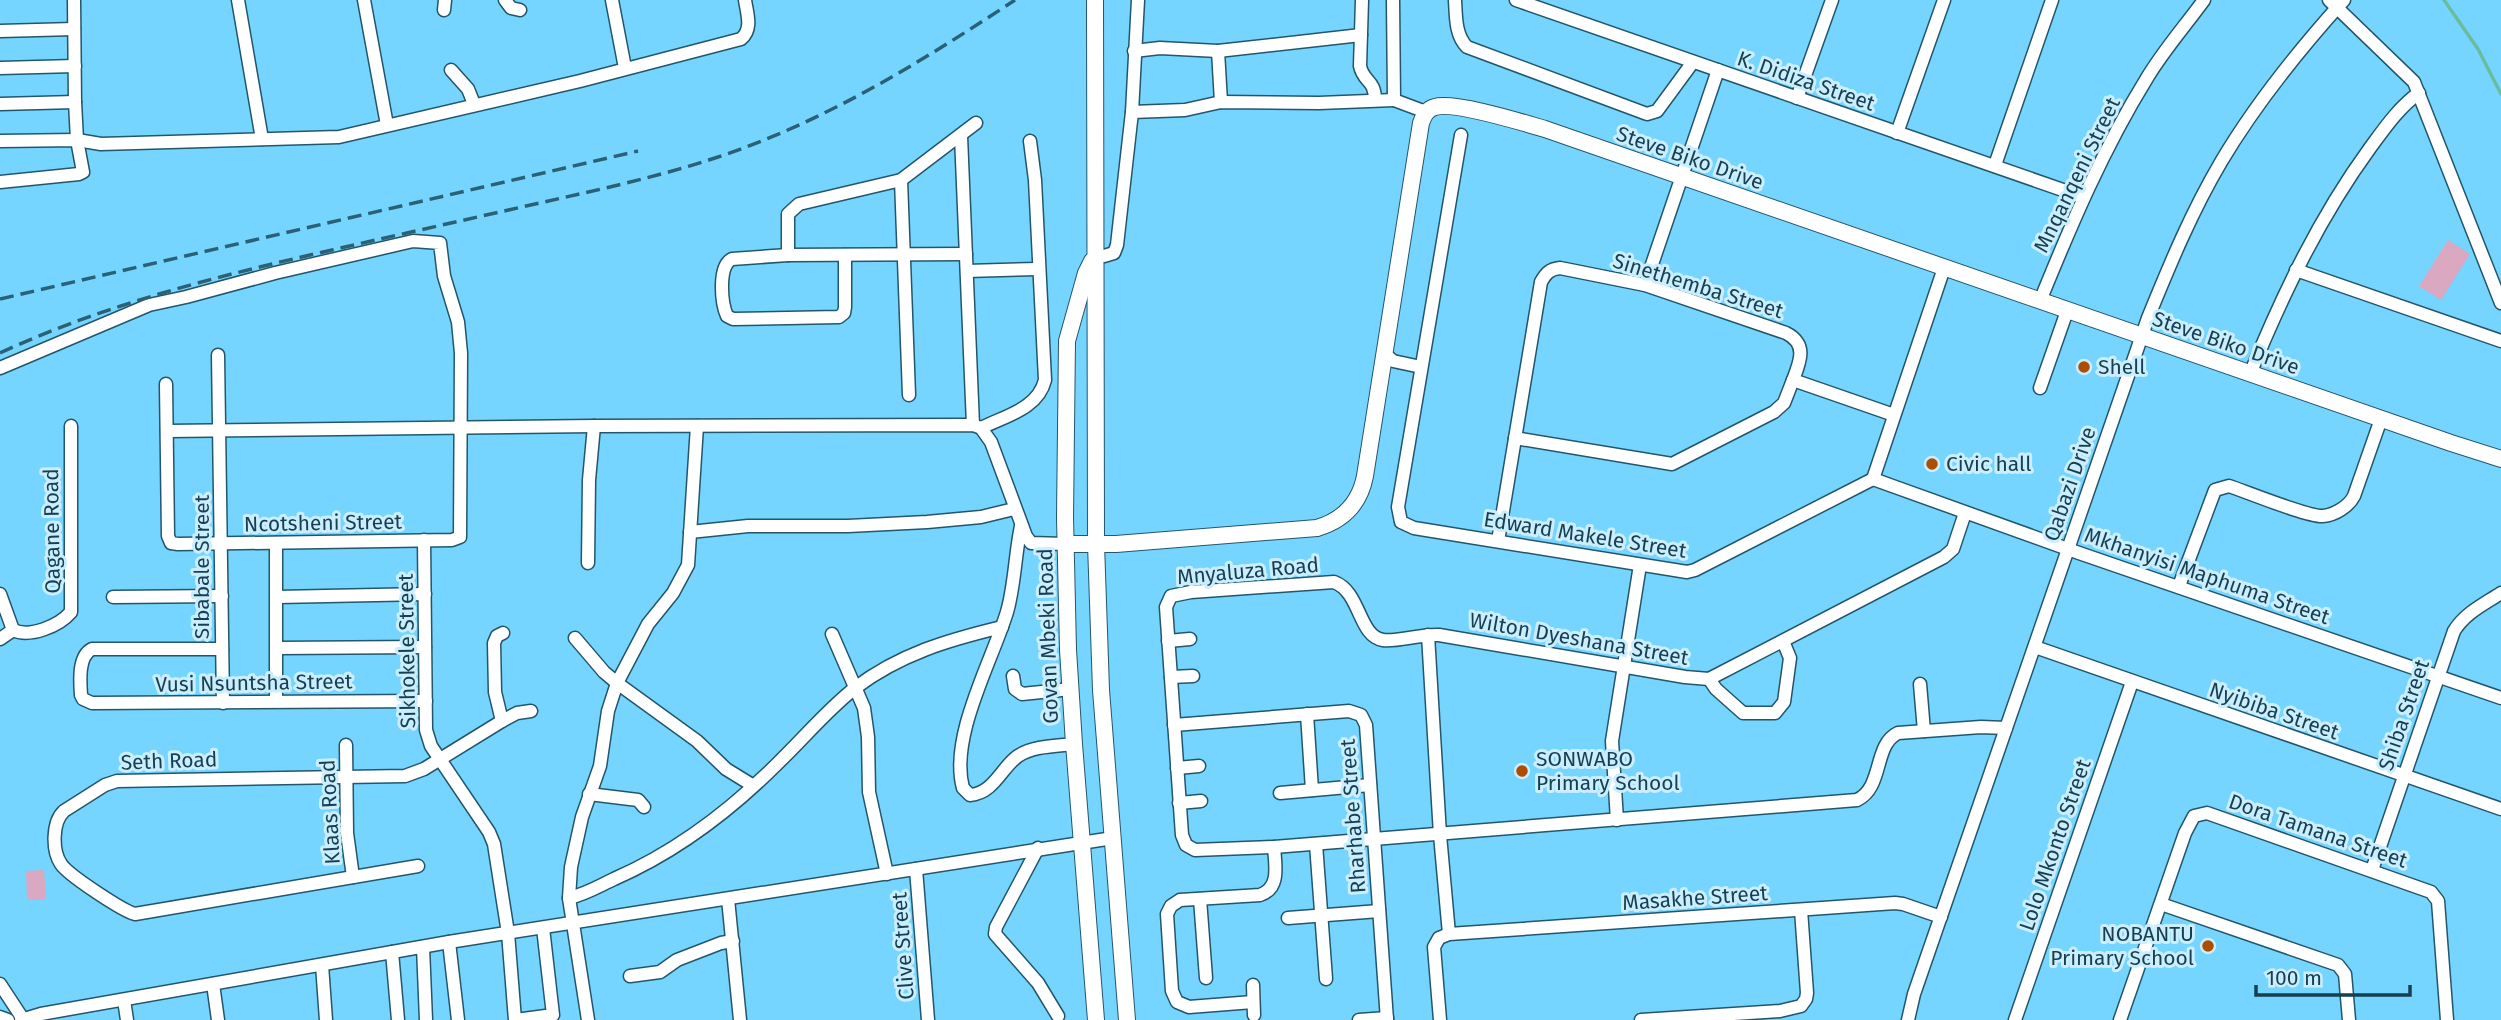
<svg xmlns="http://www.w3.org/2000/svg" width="2501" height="1020" viewBox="0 0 2501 1020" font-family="'Fira Sans',sans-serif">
	<rect width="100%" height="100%" fill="#75d5fe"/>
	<g fill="#daa8c0">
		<polygon points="2448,240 2470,254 2441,300 2419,286"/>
		<polygon points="44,870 46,899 27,900 26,871"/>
	</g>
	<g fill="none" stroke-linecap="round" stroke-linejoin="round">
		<polyline stroke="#6bbc9f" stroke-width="3.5" points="2444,0 2478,49 2501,94"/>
		<g stroke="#23566b" stroke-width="15">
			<g id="minor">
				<polyline points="238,0 262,139"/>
				<polyline points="364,0 387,125"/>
				<polyline points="505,0 511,8 520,10"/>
				<polyline points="612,0 625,68"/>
				<polyline points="1138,0 1132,112 1185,110 1221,102 1319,103 1394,100"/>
				<path d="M1362,0L1360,66C1363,82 1375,79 1375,100"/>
				<polyline points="1393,0 1394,100 1426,112"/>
				<path d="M1455,0C1456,16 1455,35 1467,47L1647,114L1657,111L1693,62"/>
				<polyline points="1516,0 2083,197"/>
				<polyline points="2329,0 2414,82 2501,303"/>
				<polyline points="444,10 445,0"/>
				<polyline points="0,31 74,29"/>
				<polyline points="1134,51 1160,48 1218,51 1361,35"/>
				<polyline points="1218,51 1221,102"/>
				<polyline points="0,68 75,66"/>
				<polyline points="451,70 468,89 474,104"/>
				<polyline points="1797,98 1832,0"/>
				<polyline points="0,104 75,102"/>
				<polyline points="1897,133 1944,0"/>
				<polyline points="1461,135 1398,507 1401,522 1414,528 1687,572 1695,570 1873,479"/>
				<polyline points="961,136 973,425"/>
				<path d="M0,141L77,140L101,144L339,137L580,81L741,39C753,29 747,14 745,0"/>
				<polyline points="1995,165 2052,0"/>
				<polyline points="901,180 909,395"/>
				<polyline points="0,182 79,174 83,172 77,140 75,102 74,0"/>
				<polyline points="966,254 788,255 788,214 799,204 901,180 976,123"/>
				<path d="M788,255L732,259C718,266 721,302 727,316L733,319L839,317L844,313L845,307V255"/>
				<polyline points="1104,256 1114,253 1117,245 1132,112"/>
				<polyline points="2296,270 2501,341"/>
				<polyline points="967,271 1038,269"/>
				<polyline points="1645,285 1718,70"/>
				<path d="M2040,301C2071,225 2103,149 2147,78C2163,51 2185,26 2204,0"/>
				<polyline points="1384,353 1393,361 1421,367"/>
				<polyline points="218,355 223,703"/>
				<polyline points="0,368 149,305 186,297 275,273 413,241 440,243 444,276 458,322 461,353 460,537 452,540 178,544 171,543 168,536 166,384"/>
				<path d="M2250,374C2283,294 2319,218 2370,148C2384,129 2399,107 2419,93"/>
				<polyline points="2040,388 2067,311"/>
				<path d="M981,428C1005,416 1038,409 1045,380L1035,180L1030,141"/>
				<polyline points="167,431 594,426 973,425 981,428 991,442 1026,536 1031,543 1065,544"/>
				<polyline points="1515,438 1672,464 1774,412 1784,403 1793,380"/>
				<polyline points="1873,479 2079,553 2501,698"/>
				<polyline points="1873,479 1944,268"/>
				<path d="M1965,513L1953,549L1944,557L1709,679L1685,677L1439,635C1420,634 1397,642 1383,640C1358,636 1361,592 1334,582L1191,592L1171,596L1166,607L1182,835L1186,845L1195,850L1274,847L1857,800C1884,787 1873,745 1898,733L1981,727L2006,728"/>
				<path d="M1021,526C1015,554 1015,584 1007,612C992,661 949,737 963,788L970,795C994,793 1001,768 1018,756C1033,746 1056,746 1074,744"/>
				<polyline points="690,532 748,526 848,526 927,522 981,517 1014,509"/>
				<polyline points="424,540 426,730 431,746 489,832 494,844 508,933 515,1020"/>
				<path d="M1498,541L1541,282C1546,273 1550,269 1560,268L1645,285L1786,333C1808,344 1800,362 1793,380L1894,415"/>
				<polyline points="276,543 276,701"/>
				<polyline points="588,563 589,480 594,426"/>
				<path d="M2179,586L2215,490L2229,486C2247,492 2308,517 2323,516C2335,515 2349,506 2354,496L2381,419"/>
				<polyline points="0,594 13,630"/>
				<polyline points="113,597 222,596"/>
				<polyline points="277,597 425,594"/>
				<path d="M13,630C30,638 59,626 71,612V426"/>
				<polyline points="832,634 864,708 868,737 869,792 887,874"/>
				<polyline points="1428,635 1440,835 1449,934"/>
				<polyline points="575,638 604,672 617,683 697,741 726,769 752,785"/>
				<polyline points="0,639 13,630"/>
				<polyline points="1168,641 1190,639"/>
				<polyline points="2035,647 2501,809"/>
				<polyline points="277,648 425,647"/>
				<path d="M222,649H92C78,656 80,681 81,695L83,699L92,703L426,701"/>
				<polyline points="1013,676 1015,689 1022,694 1071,689"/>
				<polyline points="1171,677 1193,676"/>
				<polyline points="1709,679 1716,689 1743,713 1775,713 1784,702 1790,658 1783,641"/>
				<polyline points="1920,684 1924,731"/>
				<polyline points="1307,714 1312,790"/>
				<polyline points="502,721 495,692 494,643 497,636 503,633"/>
				<polyline points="1174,725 1349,711 1361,715 1366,725 1387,1020"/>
				<polyline points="346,745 347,833 353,877"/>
				<polyline points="1177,768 1199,766"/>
				<polyline points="1280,793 1370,785"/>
				<polyline points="589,794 638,800 644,807"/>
				<polyline points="1179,803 1201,801"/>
				<polyline points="1617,820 1612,741 1640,565"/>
				<polyline points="1316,844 1326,979"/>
				<polyline points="1038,848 996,927 995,934 1038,983 1058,1016"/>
				<path d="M418,866L135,914C123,911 68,875 61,864C52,851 52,822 64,811L105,785L117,781L405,776L424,769L502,721L517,713L531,711"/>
				<polyline points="916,869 928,1020"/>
				<path d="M2372,870L2454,631C2465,613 2484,604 2501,593"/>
				<path d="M569,898C586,894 599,886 614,879C676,852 730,811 778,763C804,738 827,710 855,688C900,654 948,640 1002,627"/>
				<polyline points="728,899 740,1020"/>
				<polyline points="1200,899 1206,978"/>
				<polyline points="2161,904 2338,965 2345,974 2349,1020"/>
				<polyline points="1288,918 1379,911"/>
				<polyline points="449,942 458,1020"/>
				<polyline points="423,947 426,1020"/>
				<polyline points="392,952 398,1020"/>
				<polyline points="322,965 326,1020"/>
				<polyline points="630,976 660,972 677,960 721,943 733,941"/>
				<polyline points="0,984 23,1019"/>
				<polyline points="213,984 218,1020"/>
				<polyline points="1253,985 1254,1015"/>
				<polyline points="124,1000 127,1020"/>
				<path d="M1253,1002L1189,1007L1177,1002L1172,991L1167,914L1171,906L1180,900L1260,895C1281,888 1275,864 1274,847"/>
				<polyline points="0,1017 8,1020"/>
				<polyline points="21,1020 41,1014 449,942 1113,838"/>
				<polyline points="516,1020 553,1015 543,928"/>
				<polyline points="588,1020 569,898 571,867 582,817 600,766 608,711 617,683 648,624 673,593 688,565 697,426"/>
				<polyline points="1359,1020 1387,1018"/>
				<polyline points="1440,1020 1434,947 1439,938 1449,934 1895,903 1903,904 1941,917"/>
				<polyline points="1641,1020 1780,1011 1801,1006 1806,999 1807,993 1801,910"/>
				<path d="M1908,1020L1914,994L2148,318C2170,264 2192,211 2221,162C2256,103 2298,51 2344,0"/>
				<polyline points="2015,1020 2132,682"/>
				<polyline points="2120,1020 2185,833 2194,816 2207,813 2431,892 2438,901 2447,1020"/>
			</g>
		</g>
		<g stroke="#23566b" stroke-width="18">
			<g id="major">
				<polyline points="1095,0 1096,544 1101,690 1127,1020"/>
				<polyline points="1092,261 1086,273 1067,341 1065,517 1068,650 1074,744 1096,1020"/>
				<path d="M1065,544H1116L1317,528C1344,520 1360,502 1365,476L1421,123C1424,115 1427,109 1435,107C1454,101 1524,123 1545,129L2451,443L2501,459"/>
			</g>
		</g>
		<use href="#minor" stroke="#fff" stroke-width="12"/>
		<use href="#major" stroke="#fff" stroke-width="16"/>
		<g stroke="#2b6177" stroke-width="3.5" stroke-dasharray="14 7" stroke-linecap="butt">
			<polyline points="0,299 638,151"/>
			<path d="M0,353C106,304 218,276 332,250C402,234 473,218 544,202C602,189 661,176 718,157C826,121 921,62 1015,0"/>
		</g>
	</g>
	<g fill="#ad4d00" stroke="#cbeeff" stroke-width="2.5">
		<circle cx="2084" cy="367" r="7"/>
		<circle cx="1932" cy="464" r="7"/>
		<circle cx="1522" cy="771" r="7"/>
		<circle cx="2208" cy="946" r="7"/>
	</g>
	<g text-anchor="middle" stroke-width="6" stroke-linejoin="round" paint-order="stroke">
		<g font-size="21" fill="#163f50" stroke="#cbeeff">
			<text transform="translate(1806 81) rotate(19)" y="7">K. Didiza Street</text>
			<text transform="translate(1690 158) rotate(19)" y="7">Steve Biko Drive</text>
			<text transform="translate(2077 175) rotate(-64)" y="7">Mnqanqeni Street</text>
			<text transform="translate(1698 286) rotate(17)" y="7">Sinethemba Street</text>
			<text transform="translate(2226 343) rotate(19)" y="7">Steve Biko Drive</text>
			<text transform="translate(2070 484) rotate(-71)" y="7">Qabazi Drive</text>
			<text transform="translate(323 523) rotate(-1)" y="7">Ncotsheni Street</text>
			<text transform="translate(52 531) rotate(-91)" y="7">Qagane Road</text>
			<text transform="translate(1585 535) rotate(9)" y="7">Edward Makele Street</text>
			<text transform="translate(202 567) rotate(-90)" y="7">Sibabale Street</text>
			<text transform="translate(1248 571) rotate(-5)" y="7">Mnyaluza Road</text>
			<text transform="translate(2207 576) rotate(19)" y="7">Mkhanyisi Maphuma Street</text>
			<text transform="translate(1048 636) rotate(-92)" y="7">Govan Mbeki Road</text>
			<text transform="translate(1579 639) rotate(10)" y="7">Wilton Dyeshana Street</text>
			<text transform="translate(407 651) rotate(-91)" y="7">Sikhokele Street</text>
			<text transform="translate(254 683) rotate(-1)" y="7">Vusi Nsuntsha Street</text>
			<text transform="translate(2274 711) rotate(19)" y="7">Nyibiba Street</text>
			<text transform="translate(2404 715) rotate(-71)" y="7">Shiba Street</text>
			<text transform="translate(169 761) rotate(-2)" y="7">Seth Road</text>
			<text transform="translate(330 812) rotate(-93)" y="7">Klaas Road</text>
			<text transform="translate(1353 816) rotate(-94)" y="7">Rharhabe Street</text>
			<text transform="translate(2318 831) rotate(19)" y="7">Dora Tamana Street</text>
			<text transform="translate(2055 845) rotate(-71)" y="7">Lolo Mkonto Street</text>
			<text transform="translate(1695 898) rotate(-4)" y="7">Masakhe Street</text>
			<text transform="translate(903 946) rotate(-94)" y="7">Clive Street</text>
		</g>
		<g font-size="21" fill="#163f50" stroke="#cbeeff" text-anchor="start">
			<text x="2098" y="374">Shell</text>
			<text x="1946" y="471">Civic hall</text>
			<text x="1536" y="766">SONWABO<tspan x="1536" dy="24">Primary School</tspan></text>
			<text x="2194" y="941" text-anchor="end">NOBANTU<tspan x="2194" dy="24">Primary School</tspan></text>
		</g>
	</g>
	<path d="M2256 985v10h154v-10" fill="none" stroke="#163f50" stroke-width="3.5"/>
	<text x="2266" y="985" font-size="21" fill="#163f50" stroke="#cbeeff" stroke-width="5" paint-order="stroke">100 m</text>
</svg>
